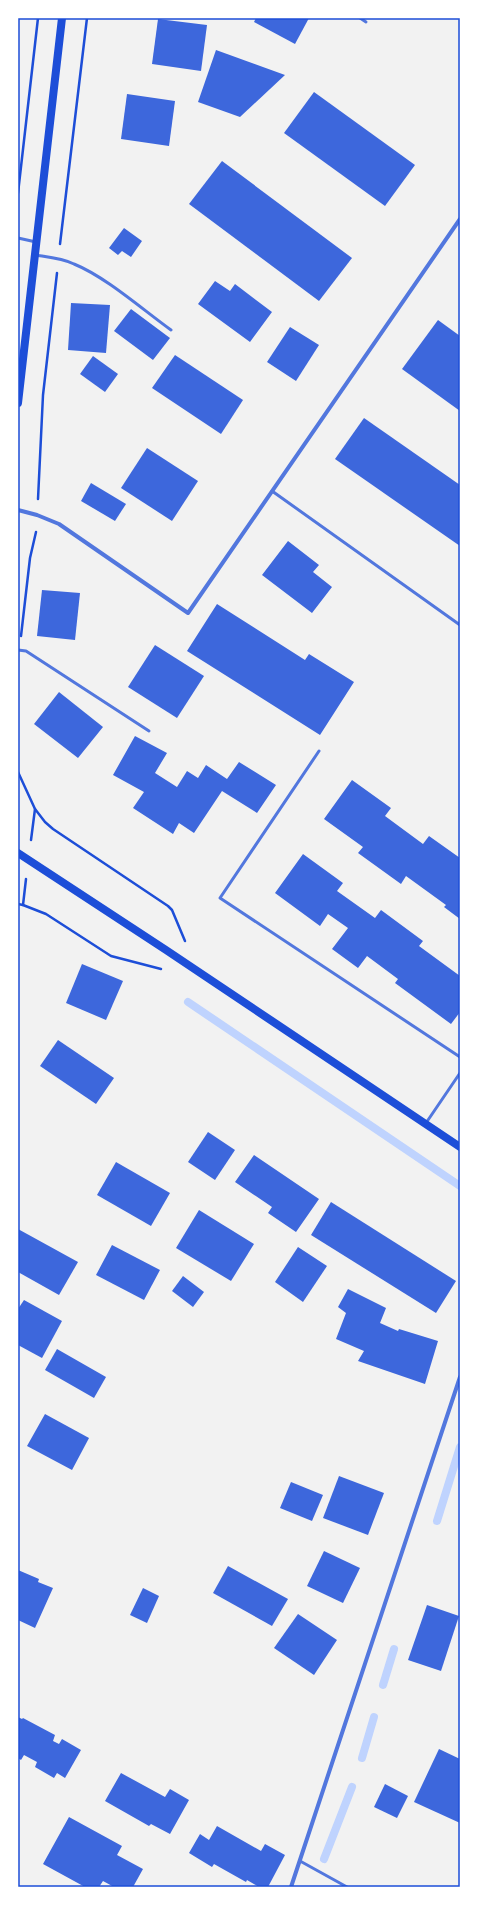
<svg xmlns="http://www.w3.org/2000/svg" width="478" height="1905" viewBox="0 0 478 1905" font-family="'Asap Condensed',sans-serif">
	<rect width="100%" height="100%" fill="#f2f2f2"/>
	<g fill="none" stroke-linecap="round" stroke-linejoin="round">
		<g stroke="#bfd3fe" stroke-width="8">
			<polyline points="188,1002 460,1186"/>
			<polyline points="437,1521 460,1447"/>
			<polyline points="383,1685 394,1649"/>
			<polyline points="362,1758 374,1717"/>
			<polyline points="324,1859 352,1787"/>
		</g>
	</g>
	<g fill="#3d67dc">
		<polygon points="256,18 309,18 295,44 254,22"/>
		<polygon points="158,19 207,25 201,71 152,64"/>
		<polygon points="216,50 285,75 240,117 198,102"/>
		<polygon points="314,92 415,165 385,206 284,133"/>
		<polygon points="127,94 175,101 169,146 121,139"/>
		<polygon points="222,161 352,258 319,301 189,204"/>
		<polygon points="124,228 142,241 131,257 122,251 118,255 109,248"/>
		<polygon points="215,281 230,291 235,284 272,312 250,342 198,304"/>
		<polygon points="71,303 110,305 106,353 68,350"/>
		<polygon points="131,309 170,338 153,360 114,331"/>
		<polygon points="438,320 460,336 460,411 402,369"/>
		<polygon points="290,327 319,345 296,381 267,362"/>
		<polygon points="175,355 243,400 221,434 152,388"/>
		<polygon points="93,356 118,374 105,392 80,374"/>
		<polygon points="364,418 460,485 460,546 335,459"/>
		<polygon points="147,448 198,481 172,521 121,488"/>
		<polygon points="91,483 126,504 115,521 81,501"/>
		<polygon points="288,541 319,565 313,572 332,587 312,613 262,575"/>
		<polygon points="42,590 80,593 75,640 37,636"/>
		<polygon points="217,604 305,660 309,654 354,682 320,735 187,651"/>
		<polygon points="155,645 204,676 177,718 128,687"/>
		<polygon points="59,692 103,727 78,758 34,724"/>
		<polygon points="135,736 167,753 155,773 177,787 187,771 198,778 206,765 227,779 239,762 276,785 257,813 222,791 194,833 179,823 173,834 133,808 144,792 113,775"/>
		<polygon points="352,780 391,808 385,816 423,844 429,836 460,858 460,919 444,907 446,905 406,876 401,884 358,853 363,847 324,819"/>
		<polygon points="303,854 343,883 337,891 375,918 381,910 423,941 419,946 460,976 460,1012 451,1024 395,983 398,979 367,956 358,968 332,949 348,928 328,914 320,926 275,893"/>
		<polygon points="82,964 123,981 106,1020 66,1003"/>
		<polygon points="58,1040 114,1078 96,1104 40,1066"/>
		<polygon points="208,1132 235,1150 215,1180 188,1162"/>
		<polygon points="254,1155 319,1199 296,1232 268,1213 272,1207 235,1182"/>
		<polygon points="116,1162 170,1193 151,1226 97,1195"/>
		<polygon points="331,1202 456,1281 436,1313 311,1235"/>
		<polygon points="199,1210 254,1244 231,1281 176,1248"/>
		<polygon points="18,1229 78,1262 59,1295 18,1272"/>
		<polygon points="112,1245 160,1270 144,1300 96,1275"/>
		<polygon points="298,1247 327,1266 303,1302 275,1282"/>
		<polygon points="183,1276 204,1292 193,1307 172,1291"/>
		<polygon points="348,1289 386,1308 380,1323 398,1331 399,1329 438,1341 425,1384 358,1361 364,1351 336,1339 346,1313 338,1307"/>
		<polygon points="24,1300 62,1321 42,1358 18,1345 18,1309"/>
		<polygon points="57,1349 106,1377 94,1398 45,1370"/>
		<polygon points="45,1414 89,1438 72,1470 27,1446"/>
		<polygon points="339,1476 384,1493 368,1535 323,1518"/>
		<polygon points="291,1482 323,1495 312,1521 280,1508"/>
		<polygon points="324,1551 360,1568 343,1603 307,1586"/>
		<polygon points="228,1566 288,1599 272,1626 213,1593"/>
		<polygon points="18,1570 39,1579 38,1582 53,1588 35,1628 18,1620"/>
		<polygon points="143,1588 159,1596 147,1623 130,1615"/>
		<polygon points="427,1605 459,1616 441,1671 408,1660"/>
		<polygon points="298,1614 337,1640 314,1675 274,1648"/>
		<polygon points="18,1717 22,1719 23,1718 55,1735 53,1741 59,1744 62,1739 81,1750 65,1778 57,1773 54,1778 35,1767 37,1762 24,1755 21,1760 18,1758"/>
		<polygon points="439,1749 460,1759 460,1823 414,1802"/>
		<polygon points="121,1773 165,1797 170,1789 189,1800 170,1834 151,1824 149,1826 105,1801"/>
		<polygon points="385,1784 408,1796 397,1818 374,1807"/>
		<polygon points="69,1817 122,1846 117,1855 143,1869 133,1887 114,1887 103,1881 99,1887 85,1887 43,1864"/>
		<polygon points="217,1826 261,1851 265,1844 285,1855 268,1887 259,1887 247,1880 246,1882 214,1864 212,1867 189,1853 200,1834 209,1840"/>
	</g>
	<g fill="none" stroke-linecap="round" stroke-linejoin="round">
		<g stroke="#1d4ed8" stroke-width="2.5">
			<polyline points="18,193 38,18"/>
			<polyline points="60,244 87,18"/>
			<polyline points="38,499 43,395 57,273"/>
			<polyline points="21,636 30,558 36,532"/>
			<polyline points="18,772 35,809 31,840"/>
			<polyline points="35,809 45,822 53,829 168,906 172,910 185,941"/>
			<polyline points="18,904 23,905 26,879"/>
			<polyline points="23,905 46,914 111,956 161,969"/>
		</g>
		<g stroke="#5277de" stroke-width="3">
			<polyline points="360,18 366,22"/>
			<polyline points="18,238 36,242"/>
			<path d="M35,255C48,257 62,258 74,264C106,277 143,310 171,330"/>
			<polyline points="272,491 460,625"/>
			<polyline points="18,650 26,651 149,731"/>
			<polyline points="319,751 220,898 460,1057"/>
			<polyline points="426,1123 460,1073"/>
			<polyline points="300,1861 347,1887"/>
		</g>
		<g stroke="#5277de" stroke-width="4">
			<polyline points="18,510 37,515 59,524 188,613 460,219"/>
			<polyline points="291,1887 460,1377"/>
		</g>
		<g stroke="#1d4ed8" stroke-width="8">
			<polyline points="18,403 62,18"/>
			<polyline points="18,853 166,950 460,1147"/>
		</g>
	</g>
	<rect width="478" height="1905" fill="none" stroke="#ffffff" stroke-width="38"/>
	<rect x="19" y="19" width="440" height="1867" fill="none" stroke="#1d4ed8" stroke-width="1.5"/>
</svg>
